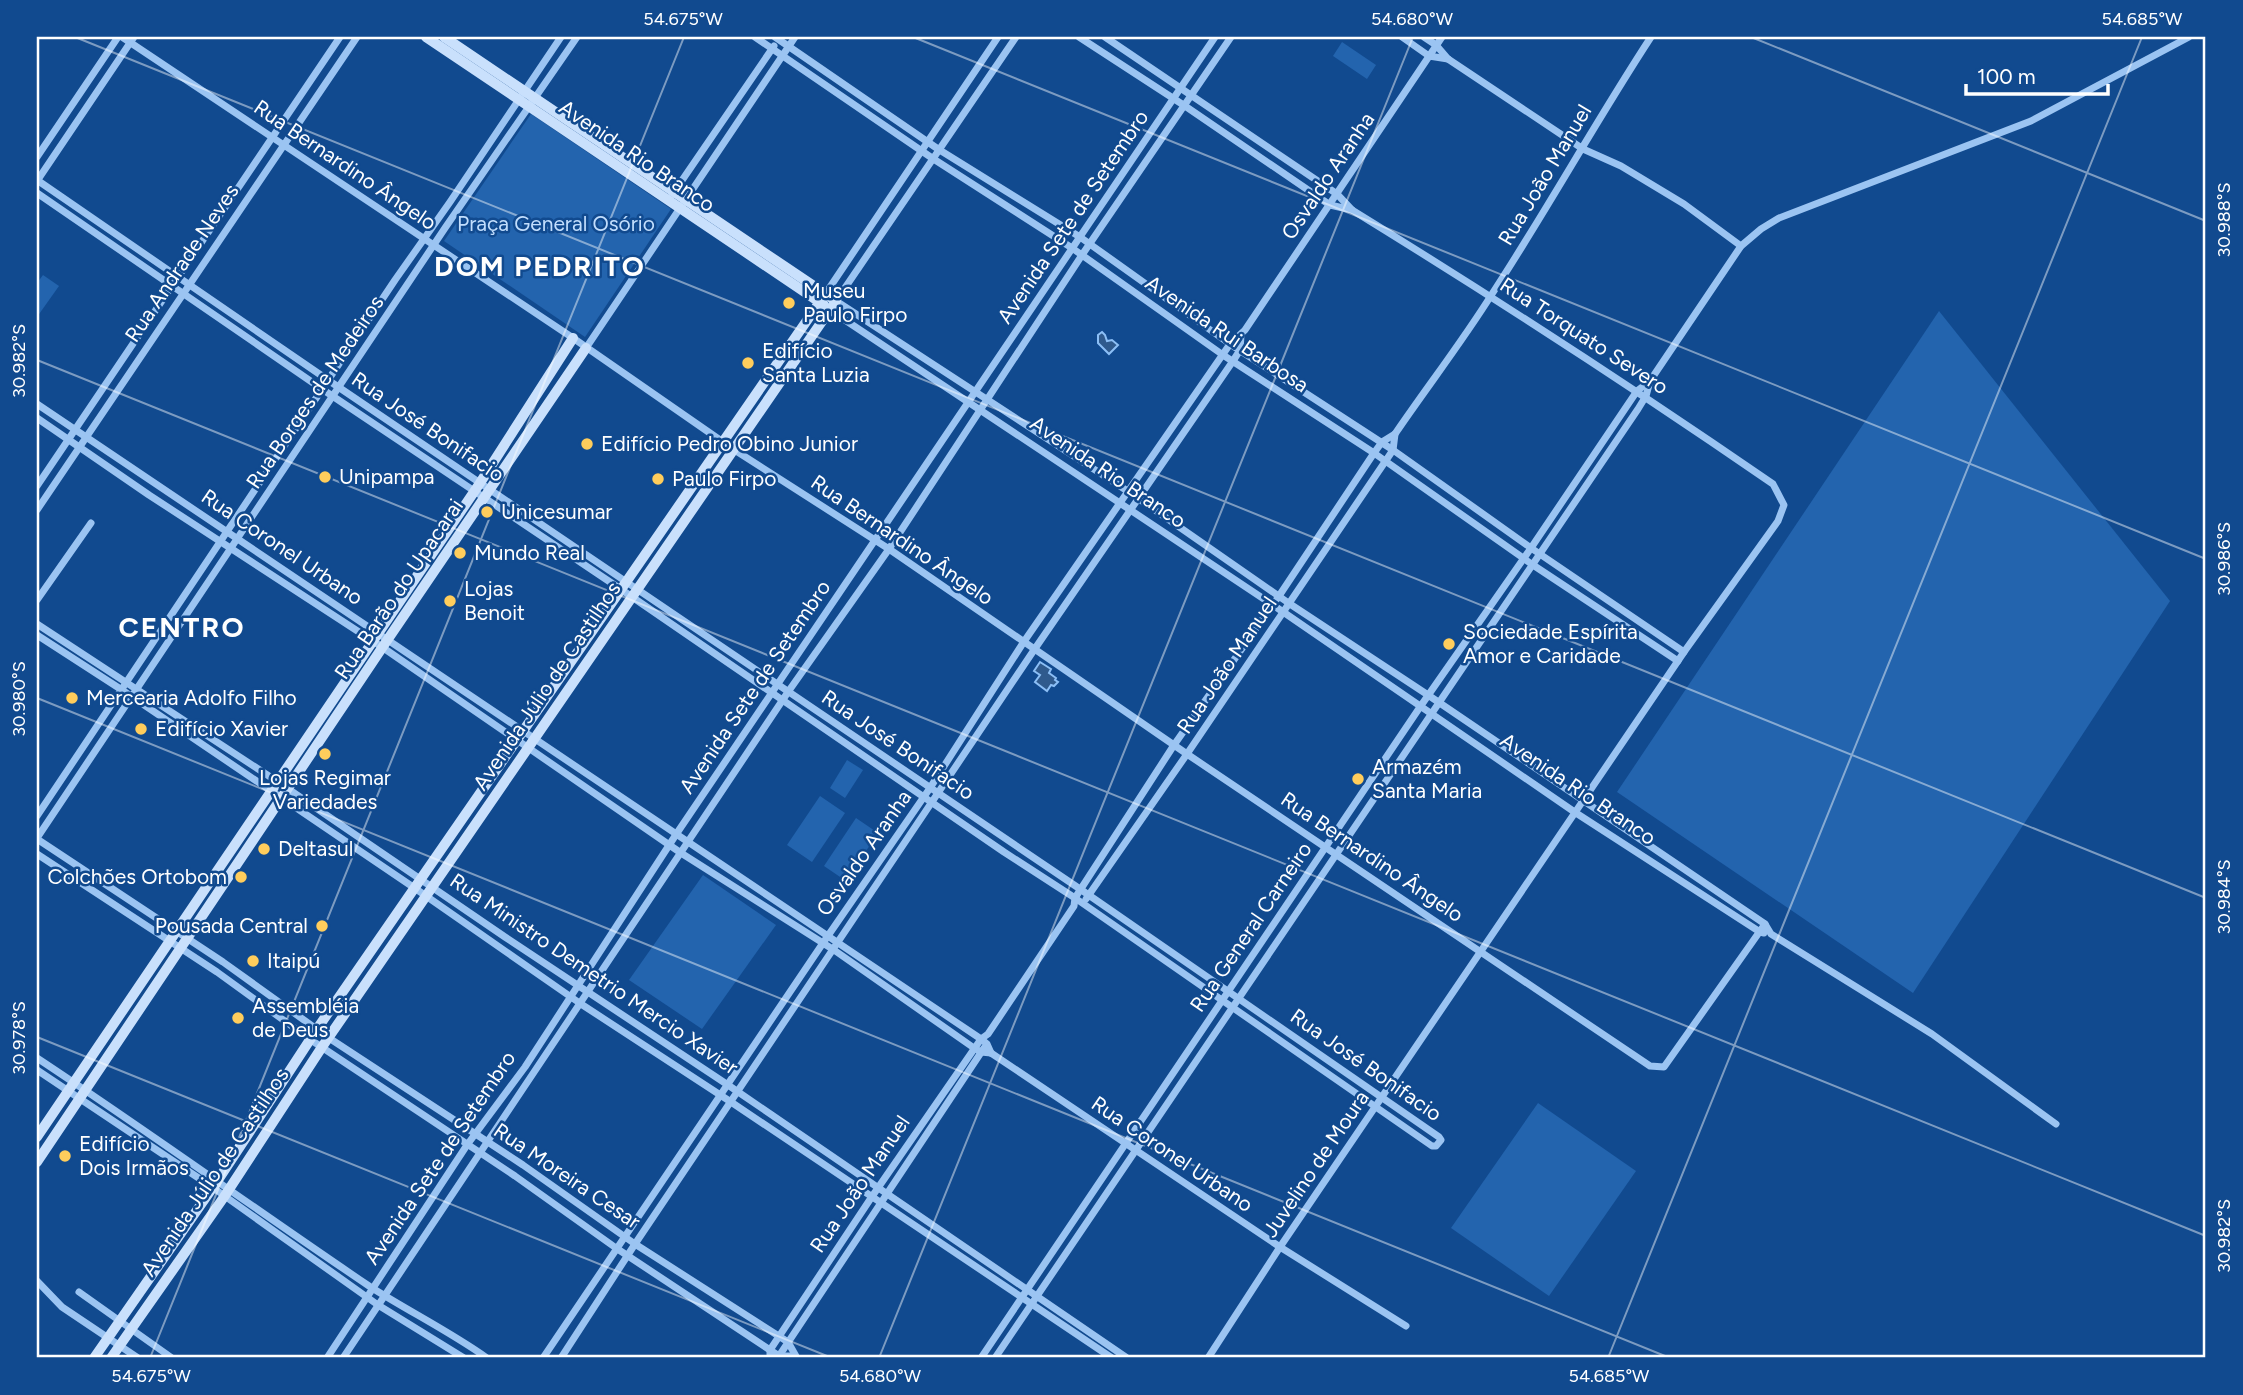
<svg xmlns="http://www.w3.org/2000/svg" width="2243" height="1395" viewBox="0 0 2243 1395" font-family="Figtree,sans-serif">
	<rect width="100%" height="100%" fill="#114a8f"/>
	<g fill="#2364ae">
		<polygon points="1342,42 1376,65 1367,79 1333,56"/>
		<polygon points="531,114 671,209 585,337 444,241"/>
		<polygon points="43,275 59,286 37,317 37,283"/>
		<polygon points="1939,311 2170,601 1913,993 1617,792"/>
		<polygon points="847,760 863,770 845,798 830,788"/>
		<polygon points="820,796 845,813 812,862 787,845"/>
		<polygon points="856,818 878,833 846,881 824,866"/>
		<polygon points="703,875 776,925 702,1029 629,980"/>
		<polygon points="1538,1103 1636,1171 1549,1296 1451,1228"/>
	</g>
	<g fill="#2f5a8d" stroke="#8cbff6" stroke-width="2">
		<polygon points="1102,332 1105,335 1107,341 1112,340 1118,345 1109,354 1098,343 1098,335"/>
		<polygon points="1040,662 1051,669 1049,673 1056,678 1055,680 1058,682 1054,686 1051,685 1047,691 1035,682 1040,675 1034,671"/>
	</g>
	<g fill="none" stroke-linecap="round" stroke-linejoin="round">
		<g stroke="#9bc4f2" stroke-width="7">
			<polyline points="122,37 573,338 733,449 889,549 1187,754 1650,1066 1664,1067 1765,924"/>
			<polyline points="755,37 932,158 1072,248 1223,355 1374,453 1533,565 1678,661"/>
			<polyline points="775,37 938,149 1080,237 1230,344 1393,450 1531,548 1684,652"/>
			<polyline points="1016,37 836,301 1129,492 1290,604 1428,695 1765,924 1771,934 1932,1034 2056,1124"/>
			<polyline points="1079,37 1185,106 1330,205 1352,210"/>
			<path d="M1105,37L1337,194L1352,210C1495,298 1635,389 1773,484L1784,505L1778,521L1684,652L1280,1247L1208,1358"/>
			<polyline points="1402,37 1429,56 1448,59"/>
			<polyline points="1424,37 1436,45 1448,59 1583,149 1621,166 1684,204 1741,246"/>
			<polyline points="37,157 118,37"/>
			<polyline points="37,180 328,380 1080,889 1439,1137 1441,1140 1436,1146 1432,1146 1075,898 1004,852 622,590 322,389 37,193"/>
			<polyline points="37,181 134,37"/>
			<polyline points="672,195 774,46"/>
			<polyline points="826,293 998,37"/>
			<polyline points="830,310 1273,605 1576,813 1760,932 1764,933"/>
			<polyline points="586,348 795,37"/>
			<polyline points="37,404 981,1039 987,1044 991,1053"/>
			<polyline points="37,418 149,495 382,647 681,853 834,950 974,1048 981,1052 991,1053 1280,1247 1406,1326"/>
			<polyline points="37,486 340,37"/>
			<polyline points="37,510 357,37"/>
			<polyline points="37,600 91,523"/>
			<polyline points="37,624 278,782 505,937 728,1085 1127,1358"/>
			<polyline points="37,635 122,690 416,889 581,1004 731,1102 1112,1358"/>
			<polyline points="37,816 395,280 450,202 561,37"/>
			<polyline points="37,838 445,228 577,37"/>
			<polyline points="37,839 223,962 329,1038 523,1165 635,1244 788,1342 797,1358"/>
			<polyline points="37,854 217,972 311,1040 515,1176 616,1248 770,1350 779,1356 794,1356"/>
			<polyline points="1086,899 1187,754 1393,450 1395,434"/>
			<path d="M37,1058C149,1132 258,1211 369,1286C408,1311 449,1331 487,1358"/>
			<polyline points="37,1070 212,1187 378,1305 464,1358"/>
			<polyline points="37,1281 62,1307 138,1358"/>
			<polyline points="79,1292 172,1358"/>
			<polyline points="327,1358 467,1145 525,1067 677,833 1215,37"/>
			<polyline points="343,1358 788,692 889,549 1082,255 1231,37"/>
			<polyline points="543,1358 823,943 930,788 1023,643 1230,344 1245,330 1442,37"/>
			<polyline points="561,1358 635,1244 1034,650 1233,361 1240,350 1241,335"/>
			<path d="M770,1358V1350L871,1198L981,1039L988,1034L1074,906L1075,898L1174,745L1279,596L1374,453L1382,442L1395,434C1427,387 1462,342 1492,294C1547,210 1596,121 1651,37"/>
			<polyline points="776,1358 779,1356 984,1048"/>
			<polyline points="981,1358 1420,707 1531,548 1637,391 1650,381"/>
			<polyline points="995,1358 1638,409 1646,396 1650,381 1741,246 1761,229 1779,218 2031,121 2189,37"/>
		</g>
		<g stroke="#c9e0fc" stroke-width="10">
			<polyline points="426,37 824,305"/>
			<polyline points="37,1137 480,483 573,338"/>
			<polyline points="37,1162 388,639 586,348"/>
			<polyline points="94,1358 218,1180 317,1029 826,293"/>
			<polyline points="111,1358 224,1197 322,1047 836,301 444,37"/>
		</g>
	</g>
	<path fill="none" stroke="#fff" stroke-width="2" stroke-opacity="0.45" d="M75,37L2206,898M913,37L2206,559M1751,37L2206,221M37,360L2206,1236M37,698L1670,1358M37,1037L832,1358M150,1358L684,37M879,1358L1413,37M1608,1358L2142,37"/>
	<g fill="#ffcd5c" stroke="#114a8f" stroke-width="2.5">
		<circle cx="789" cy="303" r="7"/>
		<circle cx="748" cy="363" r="7"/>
		<circle cx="587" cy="444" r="7"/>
		<circle cx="325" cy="477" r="7"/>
		<circle cx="658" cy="479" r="7"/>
		<circle cx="487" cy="512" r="7"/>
		<circle cx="460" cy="553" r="7"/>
		<circle cx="450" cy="601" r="7"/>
		<circle cx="1449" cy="644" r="7"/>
		<circle cx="72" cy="698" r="7"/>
		<circle cx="141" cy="729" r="7"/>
		<circle cx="325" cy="754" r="7"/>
		<circle cx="1358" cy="779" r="7"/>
		<circle cx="264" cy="849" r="7"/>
		<circle cx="241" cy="877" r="7"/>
		<circle cx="322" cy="926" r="7"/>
		<circle cx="253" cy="961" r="7"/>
		<circle cx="238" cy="1018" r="7"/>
		<circle cx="65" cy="1156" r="7"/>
	</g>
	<g text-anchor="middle" stroke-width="5" stroke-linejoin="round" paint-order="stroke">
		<g font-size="21" fill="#fff" stroke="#114a8f">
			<text transform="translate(637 156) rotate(34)" y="7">Avenida Rio Branco</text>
			<text transform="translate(345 165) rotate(34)" y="7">Rua Bernardino Ângelo</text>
			<text transform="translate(1545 175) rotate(-59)" y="7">Rua João Manuel</text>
			<text transform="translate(1328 176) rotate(-56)" y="7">Osvaldo Aranha</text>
			<text transform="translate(1073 217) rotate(-56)" y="7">Avenida Sete de Setembro</text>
			<text transform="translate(182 263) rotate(-56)" y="7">Rua Andrade Neves</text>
			<text transform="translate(1227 334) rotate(34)" y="7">Avenida Rui Barbosa</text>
			<text transform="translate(1584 336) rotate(33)" y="7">Rua Torquato Severo</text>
			<text transform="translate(315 392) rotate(-56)" y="7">Rua Borges de Medeiros</text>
			<text transform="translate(428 427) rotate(34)" y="7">Rua José Bonifacio</text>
			<text transform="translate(1108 472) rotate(34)" y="7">Avenida Rio Branco</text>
			<text transform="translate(902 540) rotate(34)" y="7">Rua Bernardino Ângelo</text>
			<text transform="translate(282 547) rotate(34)" y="7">Rua Coronel Urbano</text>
			<text transform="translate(399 589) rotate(-56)" y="7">Rua Barão do Upacarai</text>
			<text transform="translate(1227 665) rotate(-56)" y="7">Rua João Manuel</text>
			<text transform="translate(547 686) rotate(-56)" y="7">Avenida Júlio de Castilhos</text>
			<text transform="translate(755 687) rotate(-56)" y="7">Avenida Sete de Setembro</text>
			<text transform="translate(898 745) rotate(34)" y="7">Rua José Bonifacio</text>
			<text transform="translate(1578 789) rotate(34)" y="7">Avenida Rio Branco</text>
			<text transform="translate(864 853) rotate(-55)" y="7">Osvaldo Aranha</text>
			<text transform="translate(1372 857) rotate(34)" y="7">Rua Bernardino Ângelo</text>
			<text transform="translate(1251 927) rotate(-56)" y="7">Rua General Carneiro</text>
			<text transform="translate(594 974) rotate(34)" y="7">Rua Ministro Demetrio Mercio Xavier</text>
			<text transform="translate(1366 1065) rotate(35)" y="7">Rua José Bonifacio</text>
			<text transform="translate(1172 1154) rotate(34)" y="7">Rua Coronel Urbano</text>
			<text transform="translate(440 1158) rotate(-56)" y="7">Avenida Sete de Setembro</text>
			<text transform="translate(1316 1164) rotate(-56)" y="7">Juvelino de Moura</text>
			<text transform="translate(215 1172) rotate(-56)" y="7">Avenida Júlio de Castilhos</text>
			<text transform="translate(567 1176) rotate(34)" y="7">Rua Moreira Cesar</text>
			<text transform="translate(860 1184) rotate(-56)" y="7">Rua João Manuel</text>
		</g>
		<g font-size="21" fill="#c2defd" stroke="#114a8f">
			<text x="556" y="231">Praça General Osório</text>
		</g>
		<g font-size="21" fill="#fff" stroke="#114a8f" text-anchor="start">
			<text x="803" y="298">Museu<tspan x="803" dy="24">Paulo Firpo</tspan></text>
			<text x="762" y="358">Edifício<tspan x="762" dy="24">Santa Luzia</tspan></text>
			<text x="601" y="451">Edifício Pedro Obino Junior</text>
			<text x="339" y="484">Unipampa</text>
			<text x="672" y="486">Paulo Firpo</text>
			<text x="501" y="519">Unicesumar</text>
			<text x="474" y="560">Mundo Real</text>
			<text x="464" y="596">Lojas<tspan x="464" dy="24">Benoit</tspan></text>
			<text x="1463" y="639">Sociedade Espírita<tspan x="1463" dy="24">Amor e Caridade</tspan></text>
			<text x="86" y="705">Mercearia Adolfo Filho</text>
			<text x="155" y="736">Edifício Xavier</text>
			<text x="1372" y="774">Armazém<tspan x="1372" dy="24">Santa Maria</tspan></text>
			<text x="325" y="785" text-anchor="middle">Lojas Regimar<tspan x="325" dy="24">Variedades</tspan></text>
			<text x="278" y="856">Deltasul</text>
			<text x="227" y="884" text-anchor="end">Colchões Ortobom</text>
			<text x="308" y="933" text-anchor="end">Pousada Central</text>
			<text x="267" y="968">Itaipú</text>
			<text x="252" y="1013">Assembléia<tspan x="252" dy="24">de Deus</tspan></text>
			<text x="79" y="1151">Edifício<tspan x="79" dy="24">Dois Irmãos</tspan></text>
		</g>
		<g font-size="28" font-weight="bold" letter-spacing="2" fill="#fff" stroke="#114a8f">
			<text x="540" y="276">DOM PEDRITO</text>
			<text x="182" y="637">CENTRO</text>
		</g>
	</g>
	<rect width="2243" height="1395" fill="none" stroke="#114a8f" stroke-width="77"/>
	<path d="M1966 84v10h142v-10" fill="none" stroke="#ffffff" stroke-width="3.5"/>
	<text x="1977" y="84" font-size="21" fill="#ffffff" stroke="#114a8f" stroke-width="5" paint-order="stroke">100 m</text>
	<rect x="38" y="38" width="2166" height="1318" fill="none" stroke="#fff" stroke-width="2.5"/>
	<g font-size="18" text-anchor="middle" fill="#fff">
		<text x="683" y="25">54.675°W</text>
		<text x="1412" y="25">54.680°W</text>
		<text x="2142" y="25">54.685°W</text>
		<text transform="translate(2224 220) rotate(-90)" y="6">30.988°S</text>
		<text transform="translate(19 361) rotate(-90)" y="6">30.982°S</text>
		<text transform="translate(2224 559) rotate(-90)" y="6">30.986°S</text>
		<text transform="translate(19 699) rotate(-90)" y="6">30.980°S</text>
		<text transform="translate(2224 897) rotate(-90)" y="6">30.984°S</text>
		<text transform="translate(19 1038) rotate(-90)" y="6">30.978°S</text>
		<text transform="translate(2224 1236) rotate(-90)" y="6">30.982°S</text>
		<text x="151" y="1382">54.675°W</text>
		<text x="880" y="1382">54.680°W</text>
		<text x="1609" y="1382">54.685°W</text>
	</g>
</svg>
